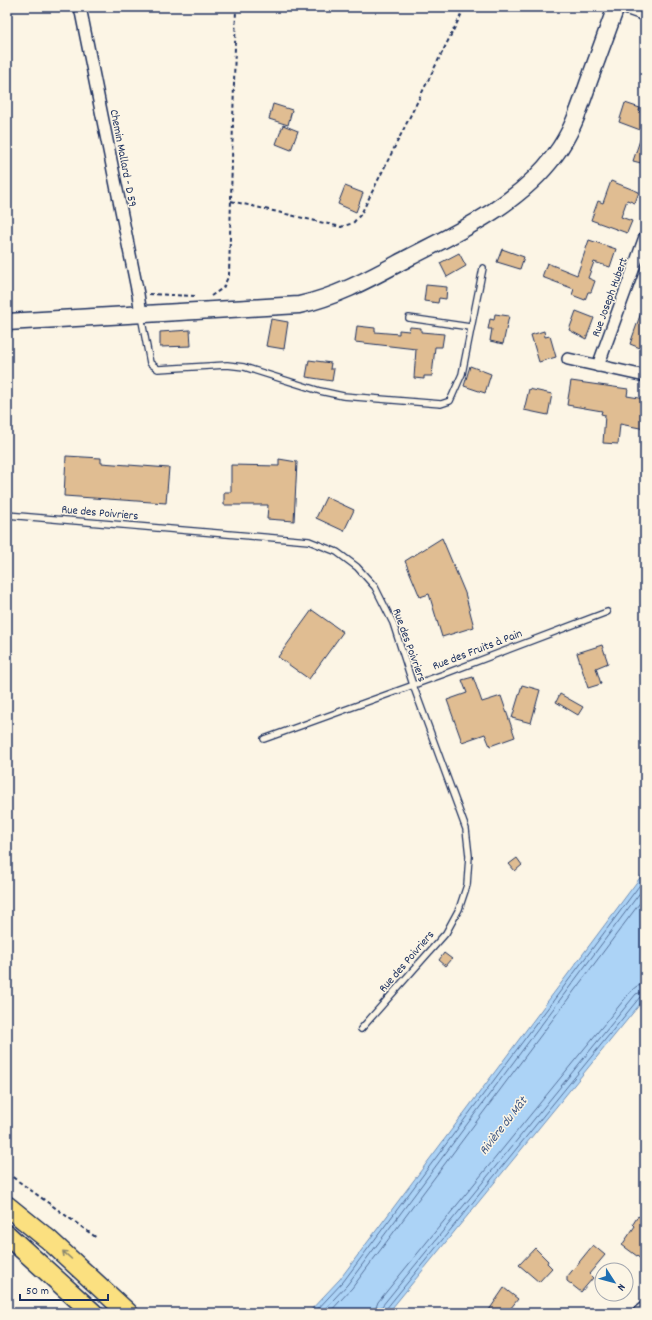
<svg xmlns="http://www.w3.org/2000/svg" width="652" height="1320" viewBox="0 0 652 1320" font-family="Dekko,sans-serif">
	<rect width="100%" height="100%" fill="#fcf5e5"/>
	<filter id="ink" filterUnits="userSpaceOnUse"><feTurbulence type="fractalNoise" baseFrequency=".025" numOctaves="2"/><feDisplacementMap in="SourceGraphic" scale="8" xChannelSelector="R" yChannelSelector="G"/><feConvolveMatrix kernelMatrix="1 2 1 2 8 2 1 2 1" color-interpolation-filters="sRGB"/></filter>
	<g filter="url(#ink)">
		<polygon fill="#acd3f6" stroke="#7291b9" points="645,871 645,998 388,1313 308,1313 340,1279"/>
		<g fill="none" stroke-linecap="round" stroke-linejoin="round">
			<g stroke="#55719b" stroke-width="1">
				<polyline points="314,1313 343,1282 645,878"/>
				<polyline points="321,1313 347,1285 645,886"/>
				<polyline points="329,1313 352,1288 645,896"/>
				<polyline points="374,1313 378,1302 632,990 637,986 645,985"/>
				<polyline points="380,1313 382,1306 636,994 645,991"/>
				<polyline points="385,1313 386,1309 640,997 645,996"/>
			</g>
		</g>
		<g fill="#e0bd92" stroke="#1b2f5e">
			<polygon points="625,103 640,108 639,111 645,114 645,164 633,161 643,131 619,122"/>
			<polygon points="273,104 292,110 288,125 269,119"/>
			<polygon points="283,125 298,131 291,150 276,144"/>
			<polygon points="611,181 639,192 635,203 627,200 621,217 632,221 627,233 591,220 598,201 603,203"/>
			<polygon points="345,186 363,193 356,212 338,204"/>
			<polygon points="589,240 616,249 610,267 594,262 588,278 595,281 591,292 588,292 585,300 572,295 574,289 542,277 547,263 577,275"/>
			<polygon points="502,249 524,257 520,269 497,262"/>
			<polygon points="459,253 466,266 447,277 440,263"/>
			<polygon points="426,285 447,287 446,299 439,298 438,303 424,301"/>
			<polygon points="644,304 645,304 645,350 630,344"/>
			<polygon points="576,311 594,318 586,339 569,330"/>
			<polygon points="495,314 509,316 503,344 490,341 492,329 488,329 490,319 494,320"/>
			<polygon points="271,319 288,322 284,349 266,346"/>
			<polygon points="357,326 375,328 375,332 399,334 399,330 409,331 410,327 421,328 421,332 444,334 442,347 435,347 432,376 424,376 424,379 414,378 416,349 355,342"/>
			<polygon points="190,330 191,346 160,347 160,332"/>
			<polygon points="544,331 545,337 550,336 556,357 539,362 531,335"/>
			<polygon points="309,360 331,363 330,369 334,369 332,381 306,377"/>
			<polygon points="470,366 491,374 485,393 464,386"/>
			<polygon points="571,381 628,389 627,396 645,399 645,429 620,424 618,444 603,443 605,415 601,414 602,411 567,405"/>
			<polygon points="529,389 552,394 548,415 524,410"/>
			<polygon points="66,456 101,458 101,463 169,468 166,503 64,496"/>
			<polygon points="279,459 297,462 294,521 267,519 268,505 224,505 224,492 231,492 231,465 279,466"/>
			<polygon points="326,497 354,510 344,531 316,518"/>
			<polygon points="442,538 465,593 474,627 442,637 429,594 420,597 405,561"/>
			<polygon points="312,610 343,632 309,679 278,657"/>
			<polygon points="602,645 608,663 596,668 601,684 588,688 577,653"/>
			<polygon points="473,677 482,702 501,696 515,737 490,746 485,734 462,742 447,700 467,693 462,680"/>
			<polygon points="522,685 540,690 531,723 512,718"/>
			<polygon points="560,694 583,707 578,715 556,702"/>
			<polygon points="517,858 522,865 515,871 509,864"/>
			<polygon points="444,953 452,959 446,966 439,960"/>
			<polygon points="645,1213 645,1262 622,1245 635,1226 633,1224 638,1216 641,1218"/>
			<polygon points="593,1245 605,1255 589,1274 593,1278 581,1292 567,1281 567,1277"/>
			<polygon points="535,1248 548,1261 547,1263 552,1268 539,1282 519,1265"/>
			<polygon points="504,1288 518,1299 507,1313 487,1313"/>
		</g>
		<g fill="none" stroke-linecap="round" stroke-linejoin="round">
			<g stroke="#1b2f5e" stroke-width="8">
				<g id="service">
					<polyline points="141,316 150,363 158,369 227,365 244,367 320,391 343,396 441,404 450,401 462,374 483,268"/>
					<polyline points="409,318 470,327"/>
					<polyline points="7,515 309,541 337,552 357,567 375,587 393,623 413,685 466,829 469,856 467,885 459,909 446,933 361,1029"/>
					<polyline points="264,739 444,674 607,612"/>
				</g>
			</g>
			<g stroke="#1b2f5e" stroke-width="14">
				<g id="minor">
					<polyline points="80,7 138,294 141,314"/>
					<polyline points="622,7 645,15"/>
					<polyline points="568,359 645,376"/>
					<polyline points="598,366 645,237"/>
				</g>
			</g>
			<g stroke="#1b2f5e" stroke-width="17">
				<polyline id="tertiary" points="640,1313 645,1309"/>
			</g>
			<g stroke="#1b2f5e" stroke-width="19">
				<path id="secondary" d="M7,322L299,305C340,296 374,276 410,257C462,230 519,204 555,155C572,133 580,107 589,81C598,56 607,32 616,7"/>
			</g>
			<g stroke="#1b2f5e" stroke-width="22">
				<g id="trunk">
					<polyline points="7,1206 49,1240 128,1313"/>
					<polyline points="7,1235 93,1313"/>
				</g>
			</g>
			<g stroke="#1b2f5e" stroke-width="2" stroke-dasharray="4 3" stroke-linecap="butt">
				<polyline points="231,201 341,227 353,223 361,214 465,7"/>
				<polyline points="149,294 195,296"/>
				<polyline points="211,296 223,288 229,275 236,7"/>
				<polyline points="7,1173 97,1238"/>
			</g>
			<use href="#service" stroke="#fcf5e5" stroke-width="5.5"/>
			<use href="#minor" stroke="#fcf5e5" stroke-width="11"/>
			<use href="#tertiary" stroke="#fcf5e5" stroke-width="14"/>
			<use href="#secondary" stroke="#fcf5e5" stroke-width="16"/>
			<use href="#trunk" stroke="#fbe080" stroke-width="19"/>
		</g>
		<defs><path id="oneway-shaft" d="M-6 0H5M1.5-3L5.5 0L1.5 3" fill="none" stroke-width="1.6" stroke-linecap="round" stroke-linejoin="round"/></defs>
		<use stroke="#8b886f" href="#oneway-shaft" transform="translate(67 1255) rotate(-138)"/>
	</g>
	<g text-anchor="middle" stroke-width="3" stroke-linejoin="round" paint-order="stroke">
		<g font-size="12" fill="#1b2f5e" stroke="#fcf5e5">
			<text transform="translate(124 158) rotate(79)" y="4">Chemin Mallard - D 59</text>
			<text transform="translate(609 297) rotate(-70)" y="4">Rue Joseph Hubert</text>
			<text transform="translate(100 512) rotate(5)" y="4">Rue des Poivriers</text>
			<text transform="translate(410 645) rotate(70)" y="4">Rue des Poivriers</text>
			<text transform="translate(477 649) rotate(-21)" y="4">Rue des Fruits à Pain</text>
			<text transform="translate(406 961) rotate(-49)" y="4">Rue des Poivriers</text>
		</g>
		<g font-size="13" font-style="italic" fill="#3f5884" stroke="#fcf5e5">
			<text transform="translate(502 1125) rotate(-52)" y="5">Rivière du Mât</text>
		</g>
	</g>
	<rect width="652" height="1320" fill="none" stroke="#fcf5e5" stroke-width="24"/>
	<rect x="12" y="12" width="628" height="1296" fill="none" stroke="#1b2f5e" stroke-width="1.5" filter="url(#ink)"/>
	<g transform="translate(614 1282) rotate(126)"><circle r="19" fill="#fcf5e5" stroke="#a2a6af"/>
	<path d="M0-3L7 15L0 10L-7 15Z" fill="#1f6fb2"/>
	<text y="-6" font-size="11" font-weight="bold" text-anchor="middle" fill="#1b2f5e">N</text>
	</g>
	<path d="M20 1294v6h88v-6" fill="none" stroke="#1b2f5e" stroke-width="2"/>
	<text x="26" y="1294" font-size="12" fill="#1b2f5e" stroke="#fcf5e5" stroke-width="3" paint-order="stroke">50 m</text>
</svg>
